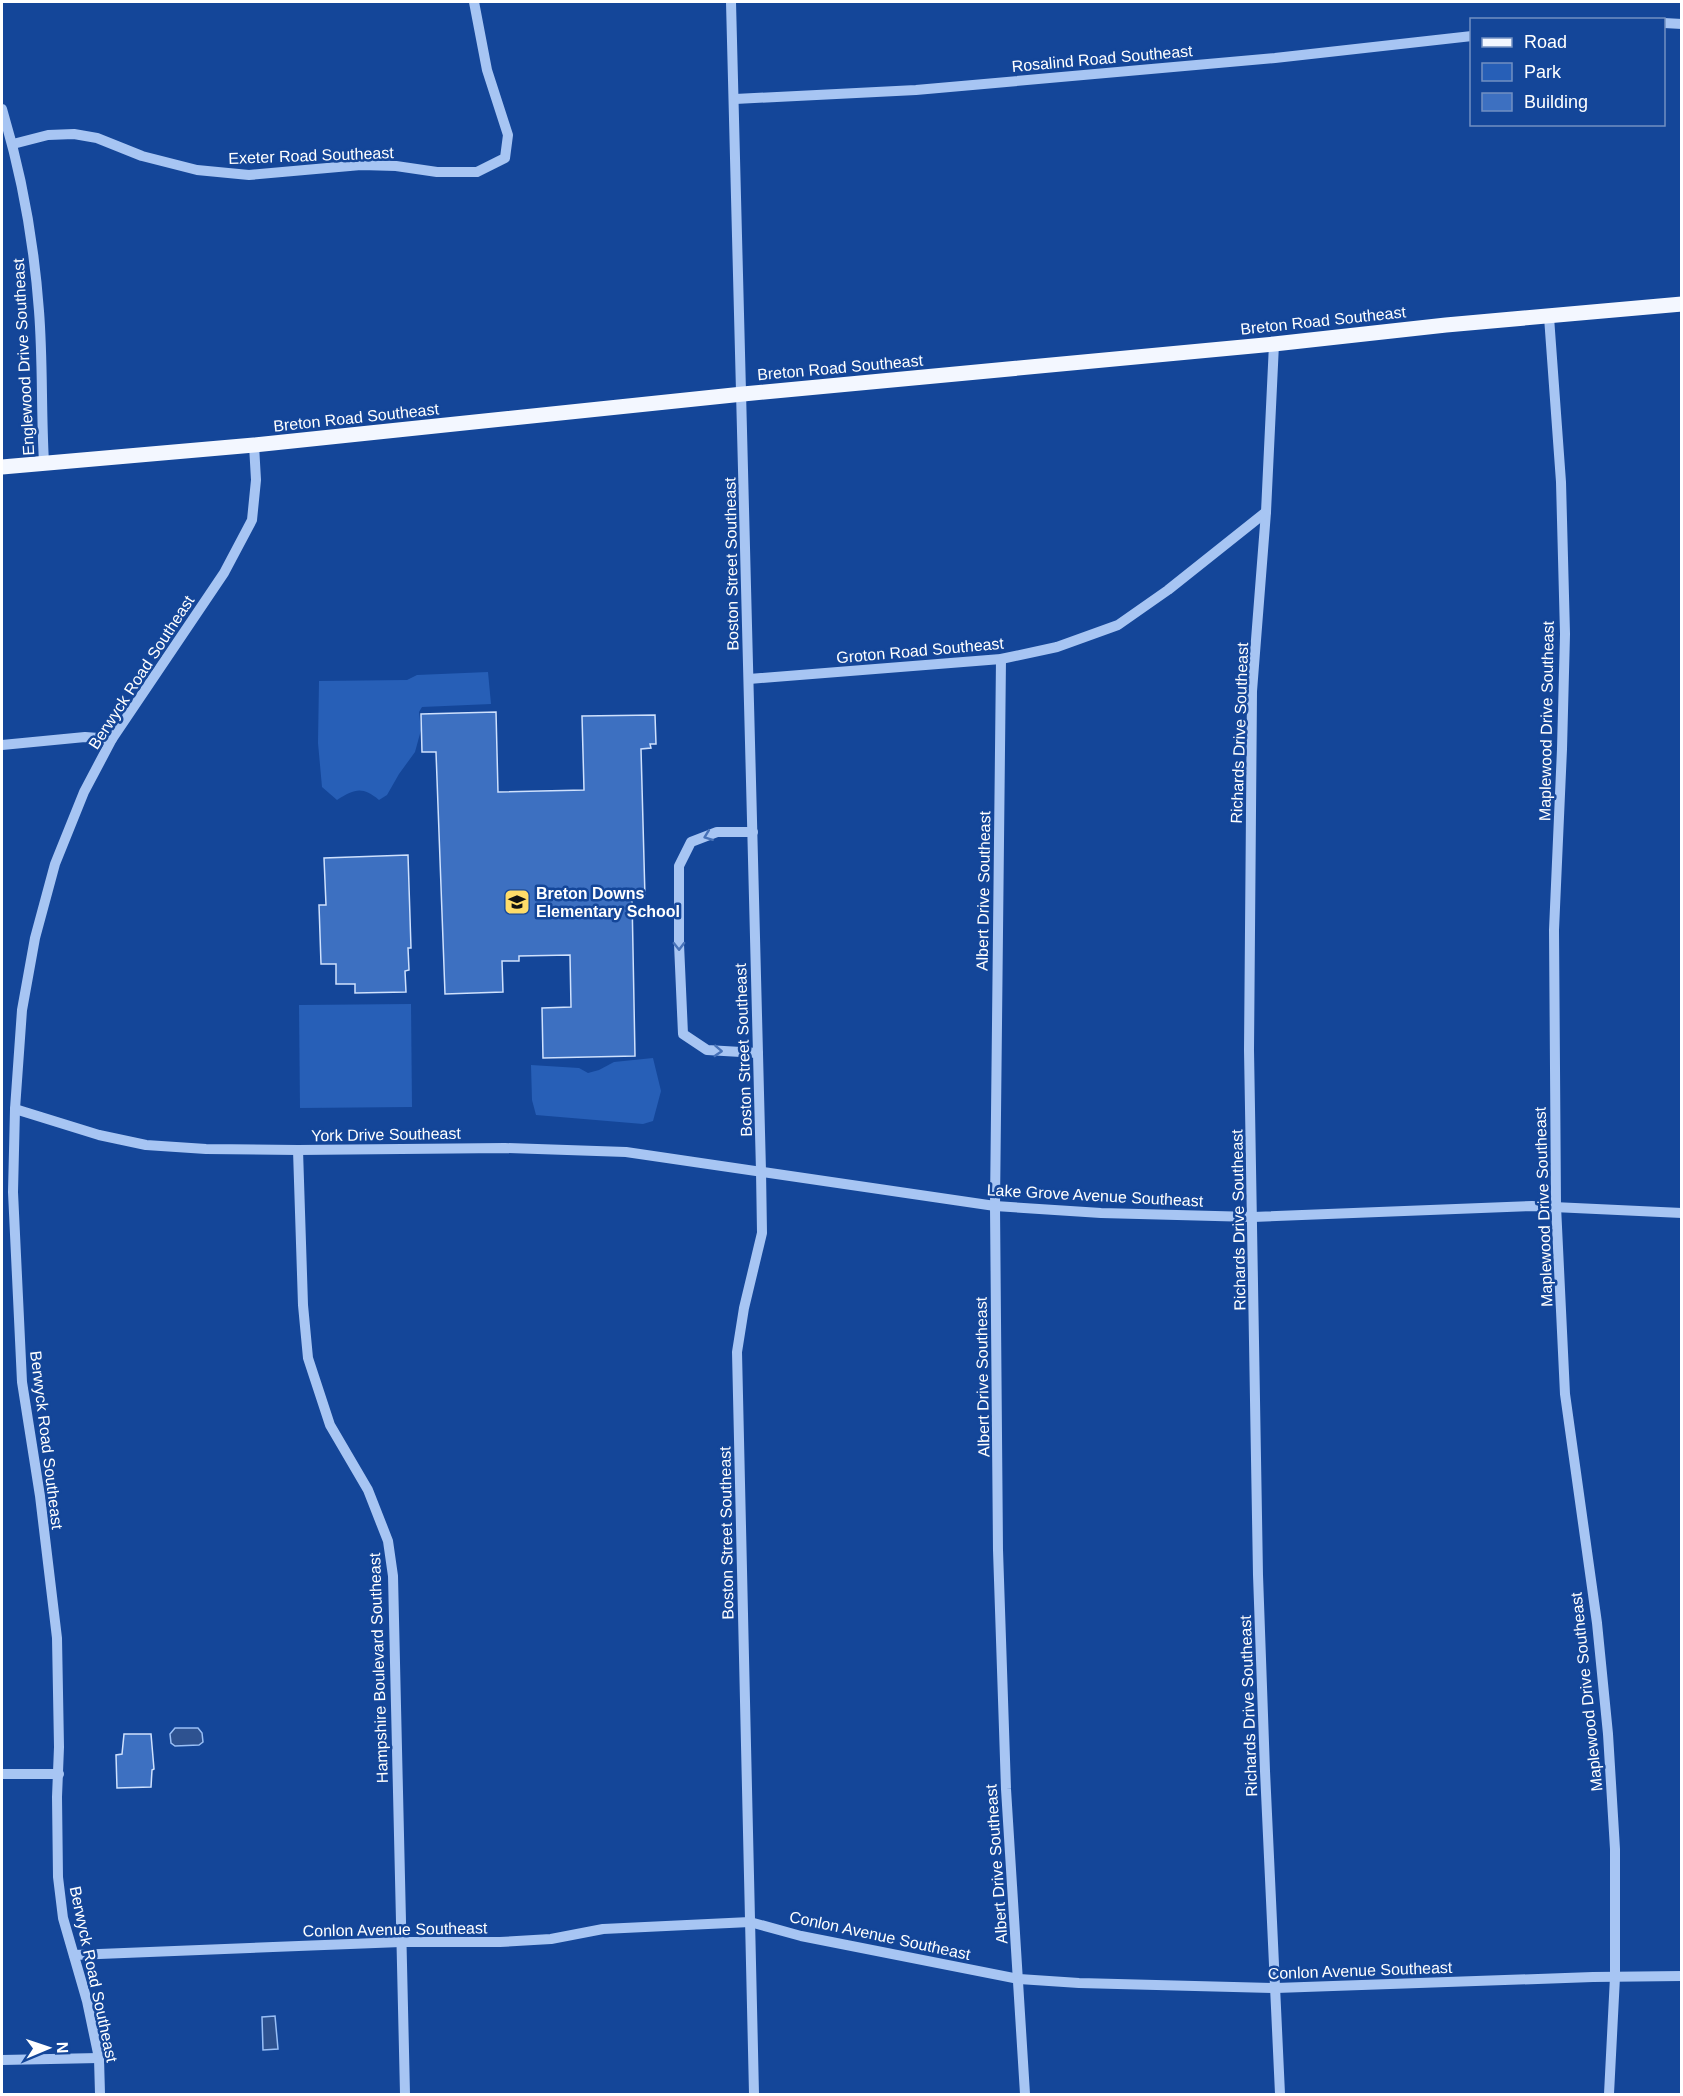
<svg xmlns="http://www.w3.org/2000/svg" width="1683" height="2096" viewBox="0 0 1683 2096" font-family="Helvetica,sans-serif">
	<rect width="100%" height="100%" fill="#144699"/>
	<g fill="#275fb7">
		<path d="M488,672L491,704L422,707L419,712L421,730L415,752L399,774L387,795L379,800C362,786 355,789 337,800L322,787L318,743L319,681L407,680L417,675Z"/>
		<polygon points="411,1004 412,1107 300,1108 299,1005"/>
		<polygon points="653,1058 661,1091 653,1121 643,1124 536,1115 532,1100 531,1065 579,1068 588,1073 599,1070 614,1062"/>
	</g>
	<g fill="#2e5290" stroke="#99bff6" stroke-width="1.5">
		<polygon points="175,1728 198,1728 202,1733 203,1742 199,1745 175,1746 171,1743 170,1734"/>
		<polygon points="275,2016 278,2049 263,2050 262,2017"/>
	</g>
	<g fill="#3d70c1" stroke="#cfe1fd" stroke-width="1.5">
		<polygon points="496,712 498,792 584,790 582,716 655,715 656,744 650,744 651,748 641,749 645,897 632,897 635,1056 543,1058 542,1008 571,1007 570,955 519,956 519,961 502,961 503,992 445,994 436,752 422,752 421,714"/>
		<polygon points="408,855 411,948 408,948 409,970 405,971 406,992 355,993 355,984 336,984 336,964 321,964 319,905 326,905 324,858"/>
		<polygon points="124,1734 151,1734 154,1769 152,1770 151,1787 117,1788 116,1755 122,1754"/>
	</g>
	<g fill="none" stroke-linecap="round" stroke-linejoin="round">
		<g stroke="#a7c5f3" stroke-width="10">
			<polyline points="731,2 761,1171 762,1233 744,1308 737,1352 754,2094"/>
			<polyline points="1664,23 1682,24"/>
			<polyline points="735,99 916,90 1275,58 1472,36"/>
			<path d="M2,109C22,175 34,243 39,311C43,362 41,412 44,462"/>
			<polyline points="13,144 48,135 74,134 97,138 142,156 197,170 249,175 361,165 396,166 437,172 477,172 505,158 508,135 487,70 474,2"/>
			<polyline points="1549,317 1561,482 1565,634 1562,749 1554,930 1556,1206 1565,1394 1597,1623 1608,1734 1615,1849 1615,1977 1609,2094"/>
			<polyline points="1274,344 1266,512 1252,691 1249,1050 1258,1575 1265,1771 1280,2094"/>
			<polyline points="1001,659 995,1206 998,1550 1006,1789 1025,2094"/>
			<polyline points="749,679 1001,659 1057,647 1118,625 1168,590 1266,512"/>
			<polyline points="2,745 85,737 112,739"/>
			<polyline points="753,832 717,832 691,842 679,866 679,944 683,1034 707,1050 758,1053"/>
			<polyline points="15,1109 99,1135 146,1145 206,1149 298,1150 505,1148 626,1152 995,1206 1101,1213 1253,1217 1532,1206 1682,1213"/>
			<polyline points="298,1150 303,1305 308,1358 330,1425 368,1490 388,1541 393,1576 405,2094"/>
			<polyline points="2,1774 59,1774"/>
			<polyline points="74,1955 401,1942 500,1942 551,1939 603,1929 750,1922 801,1936 1019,1979 1079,1983 1276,1988 1593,1977 1682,1976"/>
			<polyline points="2,2060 99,2058"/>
			<polyline points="100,2094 99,2058 87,2001 63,1918 58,1877 57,1797 59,1747 57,1638 40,1496 22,1382 13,1192 15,1109 22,1010 35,938 55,864 84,792 112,739 224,573 252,520 256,480 254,445"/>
		</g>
		<polyline stroke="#f3f7ff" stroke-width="15" points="2,467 254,445 743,394 1274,344 1446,325 1682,304"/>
	</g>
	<defs><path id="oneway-chevron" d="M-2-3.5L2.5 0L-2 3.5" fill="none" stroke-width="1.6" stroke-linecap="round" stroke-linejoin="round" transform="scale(1.5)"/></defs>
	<g stroke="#4772b8">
		<use href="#oneway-chevron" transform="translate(708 836) rotate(159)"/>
		<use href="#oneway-chevron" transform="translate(679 946) rotate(89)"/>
		<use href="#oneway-chevron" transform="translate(718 1051) rotate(3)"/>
	</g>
	<defs>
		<g id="school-square" transform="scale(1.35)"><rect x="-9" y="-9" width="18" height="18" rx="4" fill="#ffdc69" stroke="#144699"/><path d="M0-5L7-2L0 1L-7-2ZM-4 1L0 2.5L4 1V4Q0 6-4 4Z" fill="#111"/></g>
	</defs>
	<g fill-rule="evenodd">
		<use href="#school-square" x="517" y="902"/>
	</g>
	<g text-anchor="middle" stroke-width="5" stroke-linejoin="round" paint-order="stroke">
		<g font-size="16" fill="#fff" stroke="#144699">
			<text transform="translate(1102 58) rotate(-5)" y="6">Rosalind Road Southeast</text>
			<text transform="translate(311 155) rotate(-2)" y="6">Exeter Road Southeast</text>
			<text transform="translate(1323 320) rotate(-6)" y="6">Breton Road Southeast</text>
			<text transform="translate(23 357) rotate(-93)" y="6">Englewood Drive Southeast</text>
			<text transform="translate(840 367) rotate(-5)" y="6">Breton Road Southeast</text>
			<text transform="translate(356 417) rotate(-6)" y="6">Breton Road Southeast</text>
			<text transform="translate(731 564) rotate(-91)" y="6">Boston Street Southeast</text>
			<text transform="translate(920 650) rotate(-5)" y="6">Groton Road Southeast</text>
			<text transform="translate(141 672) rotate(-57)" y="6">Berwyck Road Southeast</text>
			<text transform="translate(1546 721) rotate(-89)" y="6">Maplewood Drive Southeast</text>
			<text transform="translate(1239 733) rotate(-88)" y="6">Richards Drive Southeast</text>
			<text transform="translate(983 891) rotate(-89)" y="6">Albert Drive Southeast</text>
			<text transform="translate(743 1050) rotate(-92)" y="6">Boston Street Southeast</text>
			<text transform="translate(386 1134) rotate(-1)" y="6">York Drive Southeast</text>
			<text transform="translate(1095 1195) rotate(3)" y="6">Lake Grove Avenue Southeast</text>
			<text transform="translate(1543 1207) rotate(-92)" y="6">Maplewood Drive Southeast</text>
			<text transform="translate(1238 1220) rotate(-91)" y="6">Richards Drive Southeast</text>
			<text transform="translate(982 1377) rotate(-91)" y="6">Albert Drive Southeast</text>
			<text transform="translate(47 1440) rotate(83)" y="6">Berwyck Road Southeast</text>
			<text transform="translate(726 1533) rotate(-91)" y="6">Boston Street Southeast</text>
			<text transform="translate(378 1668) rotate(-92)" y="6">Hampshire Boulevard Southeast</text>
			<text transform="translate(1586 1692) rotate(-96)" y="6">Maplewood Drive Southeast</text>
			<text transform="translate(1248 1706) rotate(-92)" y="6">Richards Drive Southeast</text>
			<text transform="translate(996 1864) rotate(-94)" y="6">Albert Drive Southeast</text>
			<text transform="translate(395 1929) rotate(-1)" y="6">Conlon Avenue Southeast</text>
			<text transform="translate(880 1935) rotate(12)" y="6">Conlon Avenue Southeast</text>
			<text transform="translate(1360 1970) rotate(-2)" y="6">Conlon Avenue Southeast</text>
			<text transform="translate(94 1974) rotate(78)" y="6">Berwyck Road Southeast</text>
		</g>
		<g font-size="16" font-weight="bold" fill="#fff" stroke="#144699" text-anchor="start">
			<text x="536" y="899">Breton Downs<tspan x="536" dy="18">Elementary School</tspan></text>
		</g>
	</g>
	<rect width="1683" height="2096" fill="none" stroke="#ffffff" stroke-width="6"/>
	<rect x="1470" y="18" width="195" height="108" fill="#144699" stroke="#7290c2" stroke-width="1.5"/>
	<rect x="1482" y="38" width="30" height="9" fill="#f3f7ff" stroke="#7290c2" stroke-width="1.5"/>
	<text x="1524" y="48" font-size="18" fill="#ffffff">Road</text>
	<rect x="1482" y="63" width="30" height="18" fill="#275fb7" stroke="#7290c2" stroke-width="1.5"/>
	<text x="1524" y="78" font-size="18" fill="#ffffff">Park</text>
	<rect x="1482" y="93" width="30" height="18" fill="#3d70c1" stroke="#7290c2" stroke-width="1.5"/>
	<text x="1524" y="108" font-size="18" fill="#ffffff">Building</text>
	<g transform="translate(48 2048) rotate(88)" stroke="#144699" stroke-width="4.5" paint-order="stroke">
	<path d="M0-4.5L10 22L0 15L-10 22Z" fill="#ffffff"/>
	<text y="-9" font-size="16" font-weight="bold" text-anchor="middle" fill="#ffffff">N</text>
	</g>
</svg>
